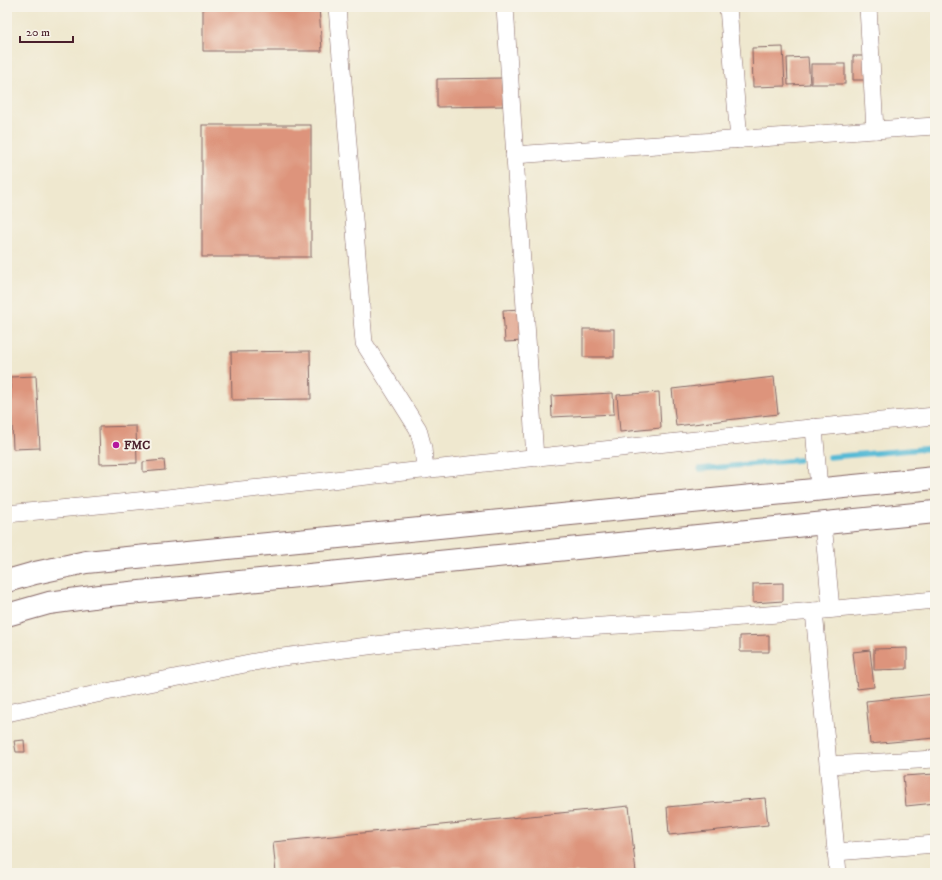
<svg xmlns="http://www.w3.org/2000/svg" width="942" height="880" viewBox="0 0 942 880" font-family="'IM FELL DW Pica',serif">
	<rect width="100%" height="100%" fill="#f7f3e8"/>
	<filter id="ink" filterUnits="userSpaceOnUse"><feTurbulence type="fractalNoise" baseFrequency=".025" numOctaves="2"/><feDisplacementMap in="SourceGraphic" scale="8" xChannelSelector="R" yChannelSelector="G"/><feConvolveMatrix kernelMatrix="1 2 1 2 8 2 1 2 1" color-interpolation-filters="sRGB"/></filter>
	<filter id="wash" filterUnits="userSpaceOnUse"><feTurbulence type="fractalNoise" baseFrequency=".012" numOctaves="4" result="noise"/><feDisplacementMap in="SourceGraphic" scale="16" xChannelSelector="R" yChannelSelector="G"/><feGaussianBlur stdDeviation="0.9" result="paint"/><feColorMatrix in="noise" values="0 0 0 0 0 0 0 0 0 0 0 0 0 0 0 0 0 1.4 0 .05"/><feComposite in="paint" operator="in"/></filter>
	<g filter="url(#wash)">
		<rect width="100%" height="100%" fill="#efe8cf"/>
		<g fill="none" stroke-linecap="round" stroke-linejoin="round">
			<g stroke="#57bad5" stroke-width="5.5">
				<polyline points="829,457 935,448"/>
				<polyline points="700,469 799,460"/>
			</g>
		</g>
		<g id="blocks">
			<g fill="#dd947c">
				<polygon points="203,7 319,7 322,51 203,51"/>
				<polygon points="783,47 785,86 753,87 752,48"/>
				<rect x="853" y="56" width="20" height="24"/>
				<polygon points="808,57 810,84 788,85 787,58"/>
				<rect x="811" y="64" width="34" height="20"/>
				<polygon points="503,78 503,106 437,107 437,79"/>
				<rect x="202" y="125" width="109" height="132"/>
				<polygon points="522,309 524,341 505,342 503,310"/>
				<rect x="583" y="329" width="31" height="28"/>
				<polygon points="310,351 311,399 232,400 231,352"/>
				<polygon points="36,376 40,448 13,449 10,377"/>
				<polygon points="774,377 778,414 676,426 672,389"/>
				<polygon points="659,392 661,428 620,432 617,395"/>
				<polygon points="613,393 614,414 552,417 551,396"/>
				<polygon points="136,426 137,463 100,464 99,427"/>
				<polygon points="164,460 165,470 143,472 143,462"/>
				<polygon points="783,583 783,601 753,603 753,584"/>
				<polygon points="769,635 769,652 740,652 740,636"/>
				<polygon points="907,648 907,669 874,670 874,649"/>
				<polygon points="870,650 874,687 857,689 853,652"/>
				<polygon points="935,694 935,738 870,744 866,701"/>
				<polygon points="24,740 25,752 16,752 14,741"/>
				<polygon points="935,774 935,803 906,806 903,776"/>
				<polygon points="765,798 768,825 669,835 667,807"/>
				<polygon points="629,806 636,873 276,873 273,842"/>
			</g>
		</g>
	</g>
	<g filter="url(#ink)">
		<use href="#blocks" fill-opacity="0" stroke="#846564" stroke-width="1"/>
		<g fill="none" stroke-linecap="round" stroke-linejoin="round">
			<g stroke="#846564" stroke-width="18">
				<g id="minor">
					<polyline points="337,7 364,343 418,429 423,448 425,470"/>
					<polyline points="505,7 535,458"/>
					<polyline points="728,7 739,140"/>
					<polyline points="868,7 875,130"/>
					<polyline points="514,155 875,130 935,126"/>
					<polyline points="814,427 819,489"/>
					<path d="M7,514C317,485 625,444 935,416"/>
					<polyline points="823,523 831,609"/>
					<polyline points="814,611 838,873"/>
					<polyline points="7,713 144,684 275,658 391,643 514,631 707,620 814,611 935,600"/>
					<polyline points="829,765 935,759"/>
					<polyline points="836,852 935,844"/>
				</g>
			</g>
			<g stroke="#846564" stroke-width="24">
				<g id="highway">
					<polyline points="7,581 35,573 86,562 935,478"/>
					<polyline points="7,615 49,603 100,596 935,512"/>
				</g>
			</g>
			<use href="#minor" stroke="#fff" stroke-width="17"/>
			<use href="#highway" stroke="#fff" stroke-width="22"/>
		</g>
	</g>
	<circle fill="#b5179e" stroke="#f7f3e8" stroke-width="1.5" cx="116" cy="445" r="4"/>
	<g text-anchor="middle" stroke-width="4" stroke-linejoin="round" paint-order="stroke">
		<g font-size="12" font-weight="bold" fill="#4a1f2b" stroke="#f7f3e8" text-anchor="start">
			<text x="124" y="449">FMC</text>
		</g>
	</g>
	<rect width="942" height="880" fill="none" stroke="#f7f3e8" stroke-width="24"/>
	<path d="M20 36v6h53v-6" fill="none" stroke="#4a1f2b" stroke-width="2"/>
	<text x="26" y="36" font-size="12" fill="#4a1f2b" stroke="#f7f3e8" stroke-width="3" paint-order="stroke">20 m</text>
</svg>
